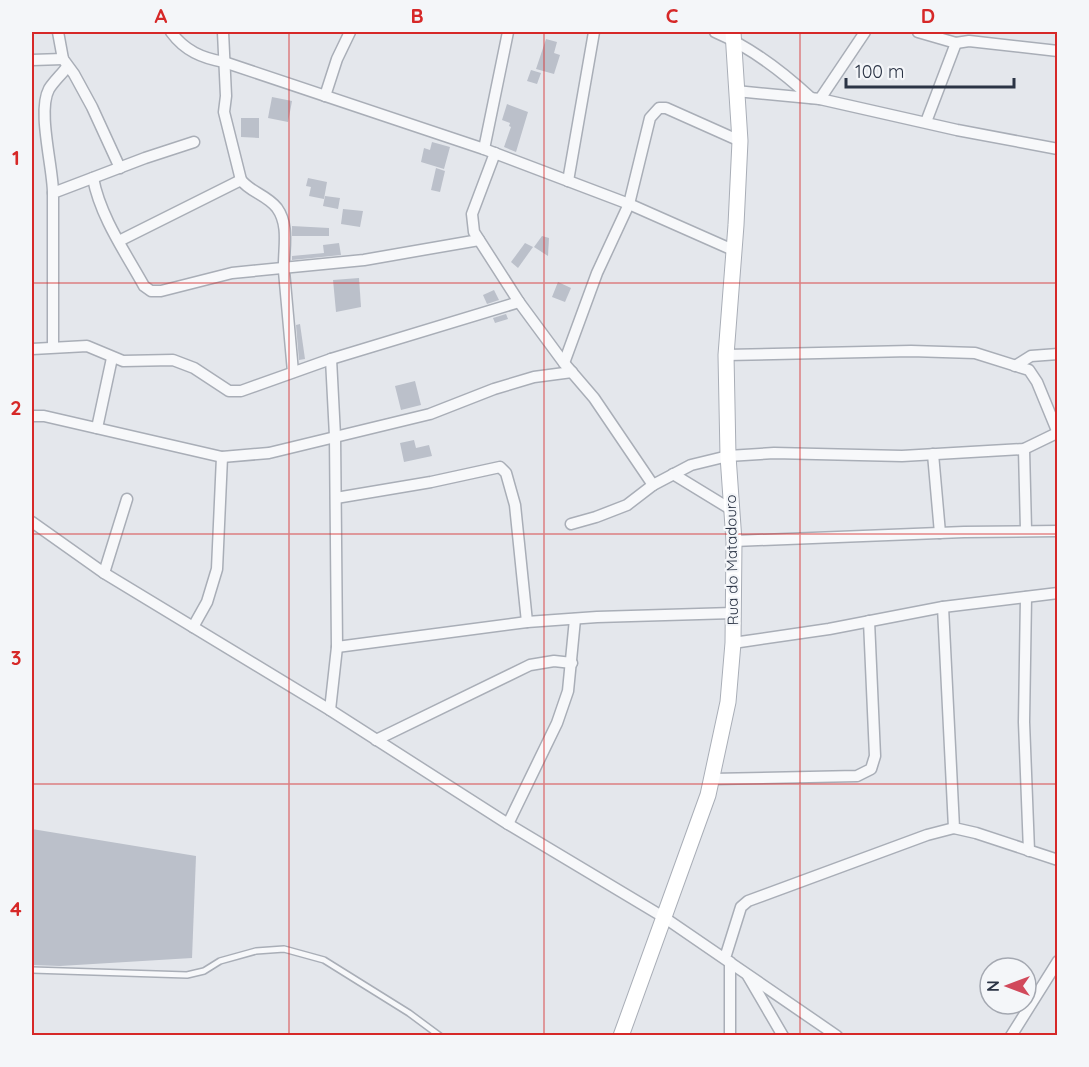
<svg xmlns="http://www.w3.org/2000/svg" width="1089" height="1067" viewBox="0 0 1089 1067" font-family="Quicksand,sans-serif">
	<rect width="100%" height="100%" fill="#e4e7ec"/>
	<g fill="#bbc0ca">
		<polygon points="546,39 557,42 554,53 560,55 554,74 536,69"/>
		<polygon points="531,70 541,73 537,84 527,81"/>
		<polygon points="272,97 292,101 288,122 268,118"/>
		<polygon points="507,104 528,112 516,152 504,147 511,127 509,126 510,123 502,120"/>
		<polygon points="241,118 259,118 259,138 241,137"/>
		<polygon points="432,142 450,147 444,169 421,162 424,148 430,150"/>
		<polygon points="436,168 445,171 440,192 431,190"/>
		<polygon points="308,178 327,182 324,199 309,196 311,187 306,186"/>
		<polygon points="325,196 340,198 338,209 323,206"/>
		<polygon points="343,209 363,211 360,227 341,224"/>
		<polygon points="292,226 329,228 329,236 292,236"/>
		<polygon points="542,236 549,238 548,256 534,247"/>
		<polygon points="339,243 341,255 292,260 292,256 324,253 323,245"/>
		<polygon points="525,243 533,247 518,268 511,262"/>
		<polygon points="359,278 361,307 336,312 333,280"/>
		<polygon points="558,282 571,288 565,302 552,297"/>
		<polygon points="494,290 499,300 487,304 483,295"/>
		<polygon points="506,314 508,319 495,323 493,318"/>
		<polygon points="300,324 305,359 299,360 296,325"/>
		<polygon points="415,381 421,405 401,410 395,386"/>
		<polygon points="414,440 416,448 429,445 432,456 404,462 400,443"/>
		<polygon points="32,829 196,856 192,958 60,966 32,965"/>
	</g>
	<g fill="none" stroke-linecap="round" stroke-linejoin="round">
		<g stroke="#a9aeb7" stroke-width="8">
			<polyline id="lane" points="32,970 187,975 204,971 220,961 256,951 284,949 324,960 409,1013 440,1036"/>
		</g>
		<g stroke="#a9aeb7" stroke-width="13">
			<g id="street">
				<polyline points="58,32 63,59 74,74 92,107 120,168"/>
				<path d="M171,32C185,51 202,58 224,62L484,149L629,204L733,250"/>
				<path d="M223,32L226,96L224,112L241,180C250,192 267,195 277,208C290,226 283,250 284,271C287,305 290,338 293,372"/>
				<path d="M715,32C750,47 783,72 811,98"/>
				<polyline points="918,32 956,43 969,41 1058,51"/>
				<polyline points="32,60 63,59"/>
				<polyline points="736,91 820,99 957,130 1058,149"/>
				<polyline points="325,96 337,59 350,32"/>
				<polyline points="820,99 865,32"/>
				<polyline points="926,122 956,43"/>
				<polyline points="484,149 508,32"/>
				<polyline points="495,153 472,214 474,232 519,302 564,363 594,398 653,485"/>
				<path d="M93,178C100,216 125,252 144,286L151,291H161L232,273L364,260L479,240"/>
				<polyline points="568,181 594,32"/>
				<path d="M53,193C53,167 37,111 49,89C54,81 62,74 67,67"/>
				<polyline points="119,241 241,180"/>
				<polyline points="53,347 53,193 145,158 194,142"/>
				<polyline points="32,349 87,346 123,361 173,360 194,368 229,391 241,391 331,359 519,302"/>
				<polyline points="726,355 911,351 975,353 1029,370 1037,382 1058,433"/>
				<polyline points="564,363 597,273 629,204 650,118 659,108 666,108 740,141"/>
				<polyline points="1015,366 1031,356 1058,354"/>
				<polyline points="32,416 44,416 222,457 269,453 430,414 494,389 534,377 572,372"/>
				<polyline points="97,428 112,358"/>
				<polyline points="1024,449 1026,530"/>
				<polyline points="933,454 940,533"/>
				<polyline points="673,474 732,510"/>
				<polyline points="336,498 431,482 500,467 506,473 515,505 527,622"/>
				<polyline points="32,522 104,573 330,710 508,824 665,918 837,1036"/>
				<polyline points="571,524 596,517 627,505 653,485 691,465 728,456 774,453 902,456 1024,449 1057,433"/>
				<polyline points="734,541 964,532 1058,531"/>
				<polyline points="104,573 127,499"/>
				<polyline points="1026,597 1024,722 1029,851"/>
				<polyline points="943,607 954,828 976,833 1058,860"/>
				<polyline points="193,627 207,602 217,569 222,457"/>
				<polyline points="733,643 829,629 943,607 1058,593"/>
				<polyline points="337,647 527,622 597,617 733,613"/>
				<polyline points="330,710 337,647 335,436 331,359"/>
				<polyline points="376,740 530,665 554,661 572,663"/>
				<polyline points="712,779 857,776 871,769 875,756 869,621"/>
				<polyline points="508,824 557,723 568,691 575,619"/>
				<polyline points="725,958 741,907 748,901 927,835 954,828"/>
				<polyline points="748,976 783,1036"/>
				<polyline points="730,1036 730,962"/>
				<polyline points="1011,1036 1058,961"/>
			</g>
		</g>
		<g stroke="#a9aeb7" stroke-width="17">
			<polyline id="secondary" points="621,1036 708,795 728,702 733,643 734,541 728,456 726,355 736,225 740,141 733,32"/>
		</g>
		<use href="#lane" stroke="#f7f8fa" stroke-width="5"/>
		<use href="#street" stroke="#f7f8fa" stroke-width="10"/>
		<use href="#secondary" stroke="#fff" stroke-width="15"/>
	</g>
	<path fill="none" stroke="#d62828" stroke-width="1.5" stroke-opacity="0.55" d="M289,32V1036M544,32V1036M800,32V1036M32,283H1058M32,534H1058M32,784H1058"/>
	<g text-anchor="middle" stroke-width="4.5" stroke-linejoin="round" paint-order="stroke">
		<g font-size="15" fill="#2b3445" stroke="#f4f6f9">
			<text transform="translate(732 560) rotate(-91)" y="5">Rua do Matadouro</text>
		</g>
	</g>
	<rect width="1089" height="1067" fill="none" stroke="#f4f6f9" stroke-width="66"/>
	<g transform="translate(1008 986) rotate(270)"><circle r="28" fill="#f4f6f9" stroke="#a4a8b1" stroke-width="1.5"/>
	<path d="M0-4.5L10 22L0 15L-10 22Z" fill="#d1495b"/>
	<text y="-9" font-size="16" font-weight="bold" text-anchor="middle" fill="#2b3445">N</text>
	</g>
	<path d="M846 78v9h168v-9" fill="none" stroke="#2b3445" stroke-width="3"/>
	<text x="855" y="78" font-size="18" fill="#2b3445" stroke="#f4f6f9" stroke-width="4.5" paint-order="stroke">100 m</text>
	<rect x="33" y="33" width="1023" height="1001" fill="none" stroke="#d62828" stroke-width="2"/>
	<g font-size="20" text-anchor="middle" font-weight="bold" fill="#d62828">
		<text x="161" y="23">A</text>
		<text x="417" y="23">B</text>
		<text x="672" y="23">C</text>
		<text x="928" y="23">D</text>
		<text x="16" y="165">1</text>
		<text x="16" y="415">2</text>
		<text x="16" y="665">3</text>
		<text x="16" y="916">4</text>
	</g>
</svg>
